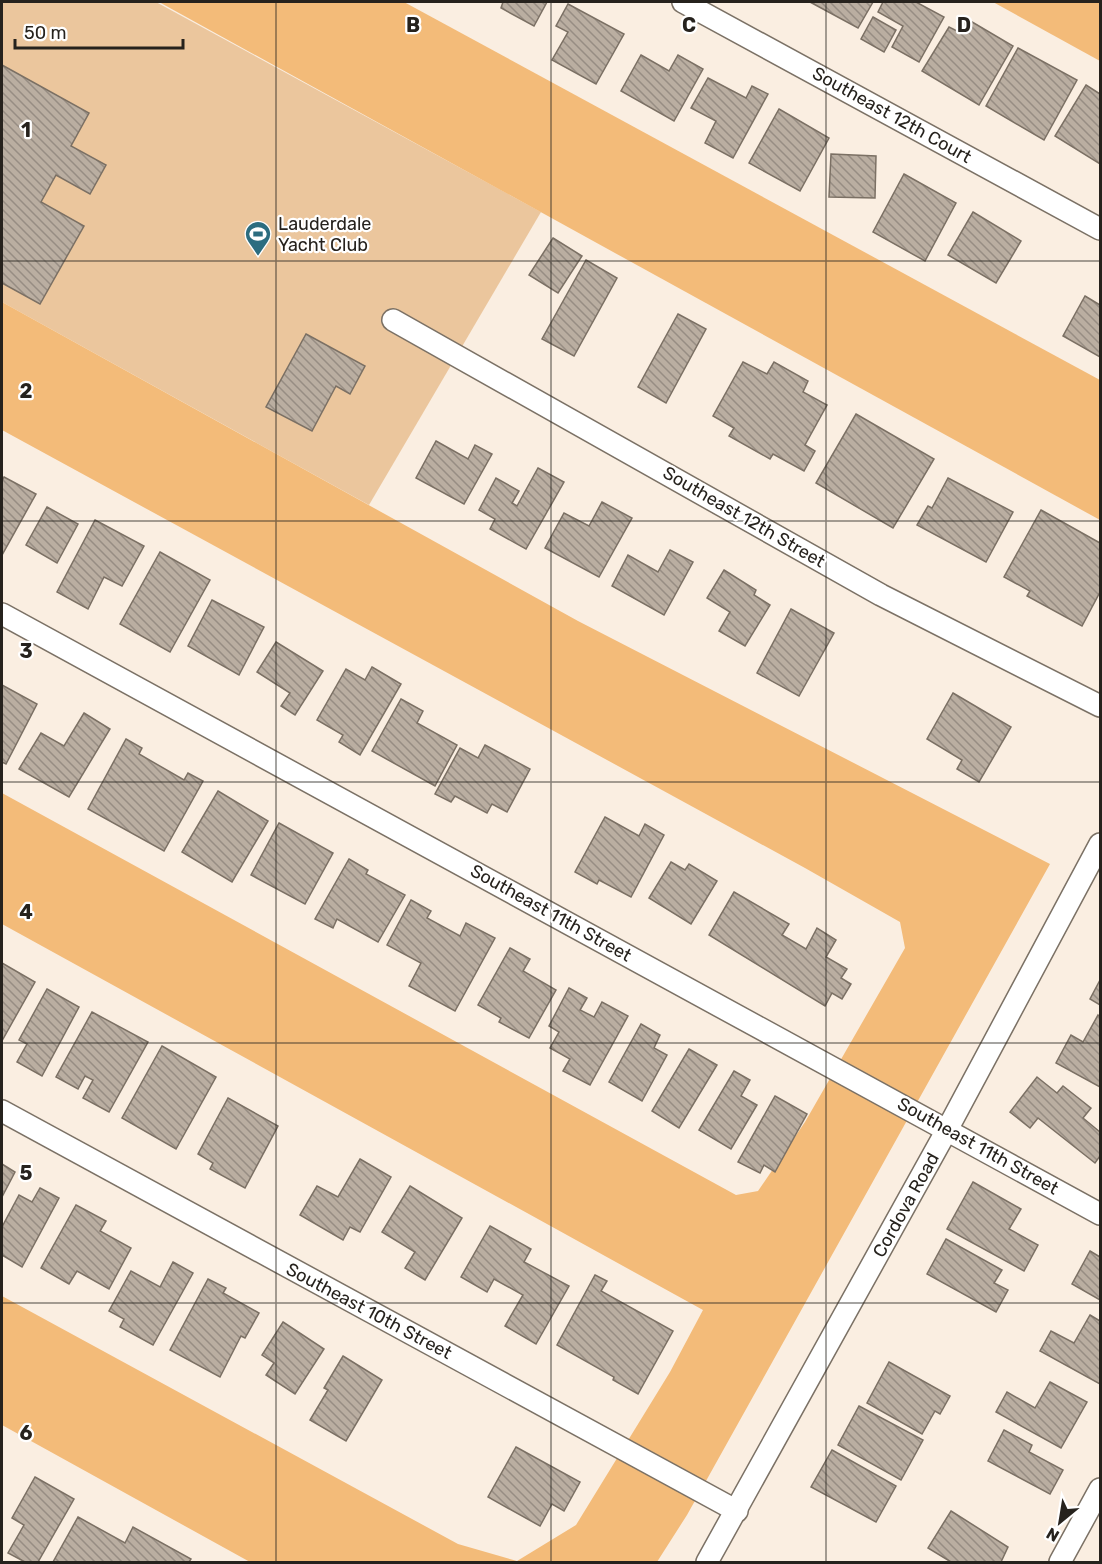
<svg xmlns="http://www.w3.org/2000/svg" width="1102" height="1564" viewBox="0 0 1102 1564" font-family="Rubik,sans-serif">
	<defs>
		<pattern id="building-back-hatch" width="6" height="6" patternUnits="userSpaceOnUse" patternTransform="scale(1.5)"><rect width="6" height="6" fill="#baaea1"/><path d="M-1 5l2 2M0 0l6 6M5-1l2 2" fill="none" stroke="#978d83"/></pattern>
	</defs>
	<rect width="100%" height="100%" fill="#faeee1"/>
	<polygon fill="#ebc69d" points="2,2 156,2 541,212 369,505 2,302"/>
	<g fill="#f3bb79">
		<polygon points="159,2 404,2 1100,380 1100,520"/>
		<polygon points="993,2 1100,2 1100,61"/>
		<polygon points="2,302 578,621 1050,864 687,1515 657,1562 250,1562 2,1425 2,1296 458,1544 517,1561 576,1525 670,1372 703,1310 2,924 2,793 736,1195 758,1191 805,1122 905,948 900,922 805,868 2,430"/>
	</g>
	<g fill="url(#building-back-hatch)" stroke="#7b7064" stroke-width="1.5">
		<polygon points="503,2 547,2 534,26 501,8"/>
		<polygon points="810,2 873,2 858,28"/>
		<polygon points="883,2 916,2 944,17 919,62 892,47 903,26 878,12"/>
		<polygon points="568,4 624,34 596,84 552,60 568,32 556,26"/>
		<polygon points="873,17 896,30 884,52 861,39"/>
		<polygon points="967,19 1013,46 979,105 922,71 949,27 959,32"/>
		<polygon points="1018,48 1077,80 1044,140 986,106"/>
		<polygon points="641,55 669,71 678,55 703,69 674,121 621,91"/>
		<polygon points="2,65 89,113 71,146 106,165 90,194 56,175 41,202 84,226 40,304 2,283"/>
		<polygon points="708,78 746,98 752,86 768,94 733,158 705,143 716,121 691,108"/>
		<polygon points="1086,85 1100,94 1100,164 1055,136"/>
		<polygon points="779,109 829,138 800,191 749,163"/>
		<polygon points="831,154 876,156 875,198 829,197"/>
		<polygon points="904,174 956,203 925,261 873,232"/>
		<polygon points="973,212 1021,241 996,283 948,255"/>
		<polygon points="553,238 582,256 558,293 529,275"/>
		<polygon points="586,260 617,278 574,356 542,339"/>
		<polygon points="1085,296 1100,305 1100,357 1063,336"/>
		<polygon points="678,314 706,329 666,403 638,387"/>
		<polygon points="306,334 365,366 350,394 336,386 312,431 266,407"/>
		<polygon points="743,362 767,374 774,362 808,381 803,392 827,405 805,445 815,451 804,471 773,454 770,459 729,436 734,428 713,416"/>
		<polygon points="856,414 934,459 893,528 816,483"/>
		<polygon points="436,441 468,459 475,445 492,454 464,504 416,478"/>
		<polygon points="538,468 564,482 526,549 490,529 495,519 479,510 496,478 519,491 512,503 517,506"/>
		<polygon points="4,477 36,494 2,555 2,481"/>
		<polygon points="948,478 1013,512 986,562 917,525 928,506 932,508"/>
		<polygon points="602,502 632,518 599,577 545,548 564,513 589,526"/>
		<polygon points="47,507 78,524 57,563 26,545"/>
		<polygon points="1041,510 1100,543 1100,592 1082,626 1027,596 1030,591 1004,577"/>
		<polygon points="95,520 144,546 122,586 104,577 88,609 57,592"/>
		<polygon points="670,550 693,562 664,615 612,586 628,555 658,572"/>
		<polygon points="160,552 210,580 170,652 120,624"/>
		<polygon points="724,570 756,590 754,595 770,605 745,646 719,631 730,612 707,598"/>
		<polygon points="212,600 264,627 239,675 188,646"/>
		<polygon points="791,609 834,633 799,696 757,673"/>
		<polygon points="276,642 323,671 295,715 281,706 290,693 257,672"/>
		<polygon points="372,667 401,684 360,755 339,742 343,735 317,720 346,669 365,680"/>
		<polygon points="2,685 37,704 6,764 2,762"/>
		<polygon points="953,693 1011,727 979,782 957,769 962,760 927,739"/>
		<polygon points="401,699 423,711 417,723 457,745 435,786 372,751"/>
		<polygon points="84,713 110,729 69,797 19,769 41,733 64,746"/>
		<polygon points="126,739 142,748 139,754 184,780 188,773 203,781 164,851 88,809"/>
		<polygon points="485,745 530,769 507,812 492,804 487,813 455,796 451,802 435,794 460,748 478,758"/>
		<polygon points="218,791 268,821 232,882 182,852"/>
		<polygon points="605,817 639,836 645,824 664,835 631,897 599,880 597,884 575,872"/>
		<polygon points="279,823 333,853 305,904 251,875"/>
		<polygon points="349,859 368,870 366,874 405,895 378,942 337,919 333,928 315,919"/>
		<polygon points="671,862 685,870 689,864 717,881 691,924 649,898"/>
		<polygon points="734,892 789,924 782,935 806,949 817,928 836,940 826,957 847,969 841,978 851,984 842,999 832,993 825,1006 709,935"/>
		<polygon points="411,900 431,911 427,918 460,936 466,923 495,938 455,1011 409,986 421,963 387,945"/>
		<polygon points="510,948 530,959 523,971 556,990 529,1038 499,1022 501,1018 478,1005"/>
		<polygon points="2,963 35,982 3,1039 2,1038"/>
		<polygon points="1100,980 1100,1005 1090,999"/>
		<polygon points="569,988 587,998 580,1010 594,1017 602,1002 628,1016 590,1085 563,1071 570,1059 550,1048 559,1032 549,1026"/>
		<polygon points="47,989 79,1007 42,1076 17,1062 27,1044 19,1040"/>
		<polygon points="92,1012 148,1042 109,1112 83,1098 93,1080 85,1076 78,1089 56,1077"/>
		<polygon points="1098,1015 1100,1017 1100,1087 1056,1063 1071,1035 1083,1042"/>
		<polygon points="641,1024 660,1035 654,1048 667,1055 642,1101 609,1082"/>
		<polygon points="162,1046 216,1077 176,1149 122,1118"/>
		<polygon points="689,1049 717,1065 679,1128 652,1111"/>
		<polygon points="734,1071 750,1080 741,1096 757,1105 731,1149 699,1130"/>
		<polygon points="1037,1077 1057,1093 1063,1086 1091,1108 1083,1118 1100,1132 1100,1156 1095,1163 1038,1118 1030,1128 1010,1112"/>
		<polygon points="775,1096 807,1114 775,1172 764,1165 760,1173 738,1162"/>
		<polygon points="228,1098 278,1126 245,1188 210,1169 213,1163 198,1154"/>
		<polygon points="360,1159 391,1177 360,1232 350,1227 343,1240 300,1215 317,1186 338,1197"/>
		<polygon points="2,1164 15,1172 2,1197"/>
		<polygon points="973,1182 1021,1209 1009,1229 1038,1245 1024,1271 947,1229"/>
		<polygon points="410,1186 462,1218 425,1280 405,1268 415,1252 382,1232"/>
		<polygon points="40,1188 59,1198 22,1267 2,1255 2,1227 19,1195 32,1202"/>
		<polygon points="76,1205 106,1221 100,1231 131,1248 109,1289 77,1271 69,1284 41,1268"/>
		<polygon points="490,1226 531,1249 524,1262 569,1286 536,1344 505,1326 523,1295 494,1279 487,1292 461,1277"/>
		<polygon points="946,1239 1002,1270 994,1283 1008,1290 996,1312 927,1274"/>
		<polygon points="1090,1251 1100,1257 1100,1300 1072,1284"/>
		<polygon points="173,1262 193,1273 153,1345 120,1327 124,1319 109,1311 131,1271 160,1287"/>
		<polygon points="595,1275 607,1281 601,1291 673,1331 638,1394 613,1380 614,1377 557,1345"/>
		<polygon points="208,1279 226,1288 223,1293 259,1313 245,1338 241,1336 220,1377 170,1350"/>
		<polygon points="1090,1315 1100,1321 1100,1384 1040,1351 1051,1331 1074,1343"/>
		<polygon points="283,1322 324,1349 295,1394 266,1375 274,1363 262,1355"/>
		<polygon points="343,1356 382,1380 346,1441 310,1420 328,1390 324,1388"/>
		<polygon points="889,1362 950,1396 940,1414 935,1411 922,1434 867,1403"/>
		<polygon points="1050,1382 1087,1402 1061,1448 996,1412 1007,1392 1035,1408"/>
		<polygon points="859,1406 923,1440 901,1480 838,1445"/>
		<polygon points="1004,1430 1032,1445 1029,1452 1063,1470 1050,1494 988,1461"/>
		<polygon points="516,1447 580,1482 564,1511 552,1504 540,1526 488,1497"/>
		<polygon points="832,1450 896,1486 876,1522 811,1487"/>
		<polygon points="35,1477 74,1499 38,1562 25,1562 8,1553 24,1525 12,1518"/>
		<polygon points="951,1511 1008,1547 1001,1562 951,1562 928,1548"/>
		<polygon points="78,1517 125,1543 133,1527 191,1559 189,1562 53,1562"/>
	</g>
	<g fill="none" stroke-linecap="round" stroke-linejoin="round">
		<g stroke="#7b7165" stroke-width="24">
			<g id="street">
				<polyline points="683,2 1100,229"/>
				<polyline points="393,320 881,595 1100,706"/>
				<polyline points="2,614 1100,1214"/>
				<polyline points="2,1111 737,1511"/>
				<polyline points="707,1562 948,1128 1100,844"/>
				<polyline points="1060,1562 1100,1489"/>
			</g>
		</g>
		<use href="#street" stroke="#fff" stroke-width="21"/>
	</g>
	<path fill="none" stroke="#26221d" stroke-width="1.5" stroke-opacity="0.55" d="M276,2V1562M551,2V1562M826,2V1562M2,261H1100M2,521H1100M2,782H1100M2,1043H1100M2,1303H1100"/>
	<defs>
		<g id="stadium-pin" transform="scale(1.35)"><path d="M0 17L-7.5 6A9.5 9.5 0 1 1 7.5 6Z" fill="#2c6d80" stroke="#fff"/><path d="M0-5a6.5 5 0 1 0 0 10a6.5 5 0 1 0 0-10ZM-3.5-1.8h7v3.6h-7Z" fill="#fff"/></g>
	</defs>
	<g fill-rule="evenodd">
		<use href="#stadium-pin" x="258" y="234"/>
	</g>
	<g text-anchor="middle" stroke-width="4.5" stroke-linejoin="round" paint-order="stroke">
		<g font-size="18" fill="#26221d" stroke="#fff">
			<text transform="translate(892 115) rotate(29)" y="6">Southeast 12th Court</text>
			<text transform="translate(744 517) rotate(30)" y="6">Southeast 12th Street</text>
			<text transform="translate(551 913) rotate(29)" y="6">Southeast 11th Street</text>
			<text transform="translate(978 1146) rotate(29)" y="6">Southeast 11th Street</text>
			<text transform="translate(906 1205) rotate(-61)" y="6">Cordova Road</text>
			<text transform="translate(369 1311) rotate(28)" y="6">Southeast 10th Street</text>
		</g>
		<g font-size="18" fill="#26221d" stroke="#fff" text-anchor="start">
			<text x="278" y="230">Lauderdale<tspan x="278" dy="21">Yacht Club</tspan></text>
		</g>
	</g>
	<g font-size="20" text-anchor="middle" font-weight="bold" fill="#26221d" stroke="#fff" stroke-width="4.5" stroke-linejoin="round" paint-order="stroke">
		<text x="413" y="32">B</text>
		<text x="689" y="32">C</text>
		<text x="964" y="32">D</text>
		<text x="26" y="137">1</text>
		<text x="26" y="398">2</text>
		<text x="26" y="658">3</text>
		<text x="26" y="919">4</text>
		<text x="26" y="1180">5</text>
		<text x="26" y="1440">6</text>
	</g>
	<rect width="1102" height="1564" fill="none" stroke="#26221d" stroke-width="6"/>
	<g transform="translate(1060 1522) rotate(210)" stroke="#ffffff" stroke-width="4.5" paint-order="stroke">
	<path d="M0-4.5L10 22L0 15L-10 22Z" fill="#26221d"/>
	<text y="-9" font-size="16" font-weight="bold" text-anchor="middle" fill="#26221d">N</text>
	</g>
	<path d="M15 39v9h168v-9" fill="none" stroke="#26221d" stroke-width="3"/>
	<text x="24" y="39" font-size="18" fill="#26221d" stroke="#ffffff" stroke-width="4.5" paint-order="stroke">50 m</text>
</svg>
